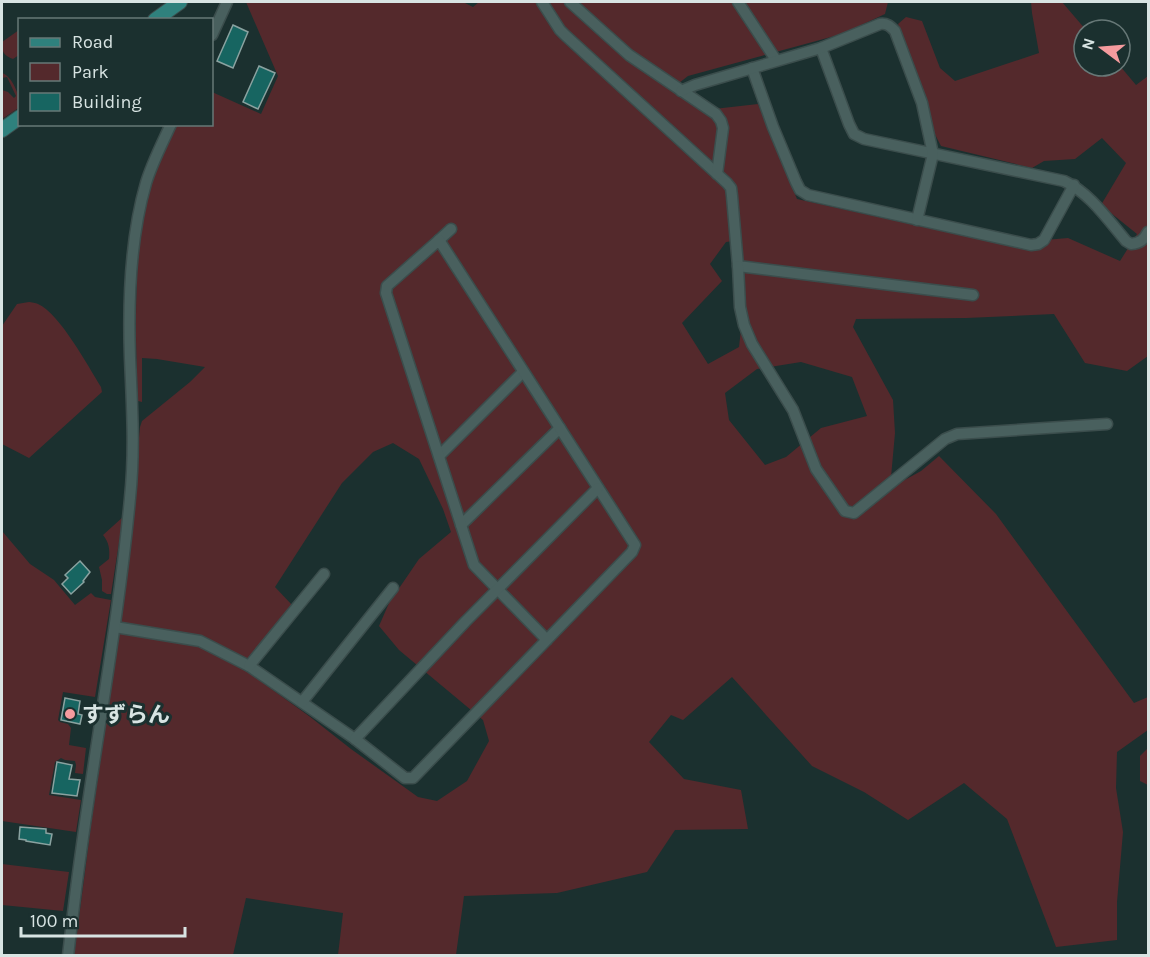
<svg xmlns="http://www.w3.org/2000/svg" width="1150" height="957" viewBox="0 0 1150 957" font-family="Karla,'Noto Sans JP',sans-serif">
	<rect width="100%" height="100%" fill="#1b302f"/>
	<g fill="#54292c" fill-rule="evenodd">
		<path d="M246,2H463L473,7L479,2H888L885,14L842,34L688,76L670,90L705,110L758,104L797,199L928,228L1011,243L1068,238L1120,261L1137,234L1101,205L1126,163L1102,138L1075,159L1044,161L1032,168L941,146L930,125L898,24L906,17L922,21L940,68L955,81L1039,53L1032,13L1031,2H1062L1086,30H1084V66H1120L1136,85L1148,76V356L1127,371L1085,363L1054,314L966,318L856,319L853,327L893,400L895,433L890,488L921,471L939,456L996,514L1134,703L1148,697V730L1117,752L1116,788L1123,832L1117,902V940L1056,947L1007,819L964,783L908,820L864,792L812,766L732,677L683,720L671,715L649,742L684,779L741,790L748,829L675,830L647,872L557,893L464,896L456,955H338L343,913L246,898L233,955L74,956L91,825L123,606L140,427L142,421L190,382L205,367L157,359L142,358V402L138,401C136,359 135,317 137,276C139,245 141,214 150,184C156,164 167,144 176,125L212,124V92L261,114L278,76ZM740,240L743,312L739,347L708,364L682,323L722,281L710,264L726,242ZM801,362L852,377L867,416L821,428L786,457L765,465L729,420L725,393L757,369ZM393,443L419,459L443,509L451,532L419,559L389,603L379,626L399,650L483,720L489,741L467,781L437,801L418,797L351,749L309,716L242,668L292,605L275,587L342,483L373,452Z"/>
		<path d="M19,30V55L13,59C4,56 1,51 2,42Z"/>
		<path d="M2,73C12,76 20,95 20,107L2,119V106L3,105L2,104V90L8,92L14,98L16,96L7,77L2,78Z"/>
		<path d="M29,302C31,302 36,303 38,304C60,314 88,366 101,387L102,392L29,458L2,444V326L17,304Z"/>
		<path d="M123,517L111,594H107L102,591V580L99,567L109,559C110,550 109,542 103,535Z"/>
		<polygon points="2,531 30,564 54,580 75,605 91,593 95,597 111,600 95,697 63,692 58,720 60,722 68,724 71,728 69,745 86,748 83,774 75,773 76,765 75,761 65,760 61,758 55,762 49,795 81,800 76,832 2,821"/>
		<polygon points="1148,748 1148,785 1140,781 1140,756"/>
		<polygon points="2,864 69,872 63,911 2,905"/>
	</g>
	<g fill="#176561" stroke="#8aa2a0" stroke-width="1.5">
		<polygon points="233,25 248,32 233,68 217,61"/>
		<polygon points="259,66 275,73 258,109 243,102"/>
		<polygon points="80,561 90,572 83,581 84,582 71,594 62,584 68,578 65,575"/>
		<polygon points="65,698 80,701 78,714 82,715 80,724 61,720"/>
		<polygon points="57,762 72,765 69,779 80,780 77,796 52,793"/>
		<polygon points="20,827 46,829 46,833 52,834 50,845 26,841 26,840 19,839"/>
	</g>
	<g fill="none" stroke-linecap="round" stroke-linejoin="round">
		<g stroke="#3b4d4c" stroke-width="13">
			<g id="minor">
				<polyline points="542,2 560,30 565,35 727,183 731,188 732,196 738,266 973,295"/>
				<polyline points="570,2 629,55 716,114 721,121 723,128 717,174"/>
				<polyline points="738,2 776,60"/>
				<polyline points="212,35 227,2"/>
				<path d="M821,48L849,124L854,134L864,139L1064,181C1090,193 1108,220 1126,241L1131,244C1140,243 1144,240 1148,232"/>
				<polyline points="752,68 773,127 796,182 800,190 808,195 1031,245 1038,244 1044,240 1074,185"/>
				<path d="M681,91L695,85L821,48L880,24C887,23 890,26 895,31L922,103L933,154L917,220"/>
				<polyline points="439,240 451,229"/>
				<polyline points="738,266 740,307 744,325 752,344 793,410 816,469 845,511 854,513 945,439 957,434 1107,424"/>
				<polyline points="439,456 523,372"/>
				<polyline points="461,525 560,428"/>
				<polyline points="115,627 200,641 249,666 355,739 405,778 413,778 632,552 635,545 439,240 387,286 386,293 474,565 547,640"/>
				<polyline points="249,666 324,574"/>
				<polyline points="302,702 393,588"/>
				<polyline points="355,739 466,621 598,488"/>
				<path d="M68,956C72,921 76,887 81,852C97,734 119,617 130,498C135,450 132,406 130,358C128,302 130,238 146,183C152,163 162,144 171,124"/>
			</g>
		</g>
		<g stroke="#3b4d4c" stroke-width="16">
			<g id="major">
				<polyline points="155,20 180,2"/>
				<polyline points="2,130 20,117"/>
			</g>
		</g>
		<use href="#minor" stroke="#49605e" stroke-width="10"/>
		<use href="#major" stroke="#2f817d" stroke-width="14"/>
	</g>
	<circle fill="#f59b9e" stroke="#1b302f" stroke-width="2" cx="70" cy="714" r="6"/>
	<g text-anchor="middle" stroke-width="6" stroke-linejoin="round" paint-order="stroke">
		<g font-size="22" font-weight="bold" fill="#d8e4e3" stroke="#1b302f" text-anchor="start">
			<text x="82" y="722">すずらん</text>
		</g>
	</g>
	<rect width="1150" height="957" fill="none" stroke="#d8e4e3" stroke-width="6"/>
	<rect x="18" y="18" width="195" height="108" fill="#1b302f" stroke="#677877" stroke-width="1.5"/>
	<rect x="30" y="38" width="30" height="9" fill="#2f817d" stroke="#677877" stroke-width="1.5"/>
	<text x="72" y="48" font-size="18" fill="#d8e4e3">Road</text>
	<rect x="30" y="63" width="30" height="18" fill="#54292c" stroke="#677877" stroke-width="1.5"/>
	<text x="72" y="78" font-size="18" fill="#d8e4e3">Park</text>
	<rect x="30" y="93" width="30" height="18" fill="#176561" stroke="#677877" stroke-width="1.5"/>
	<text x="72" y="108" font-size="18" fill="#d8e4e3">Building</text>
	<g transform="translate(1102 48) rotate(286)"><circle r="28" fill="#1b302f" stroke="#677877" stroke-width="1.5"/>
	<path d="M0-4.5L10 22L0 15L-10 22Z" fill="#f59b9e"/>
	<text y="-9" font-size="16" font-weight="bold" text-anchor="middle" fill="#d8e4e3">N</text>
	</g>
	<path d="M21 927v9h164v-9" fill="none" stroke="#d8e4e3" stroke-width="3"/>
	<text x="30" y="927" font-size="18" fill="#d8e4e3" stroke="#1b302f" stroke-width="4.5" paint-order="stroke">100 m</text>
</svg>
